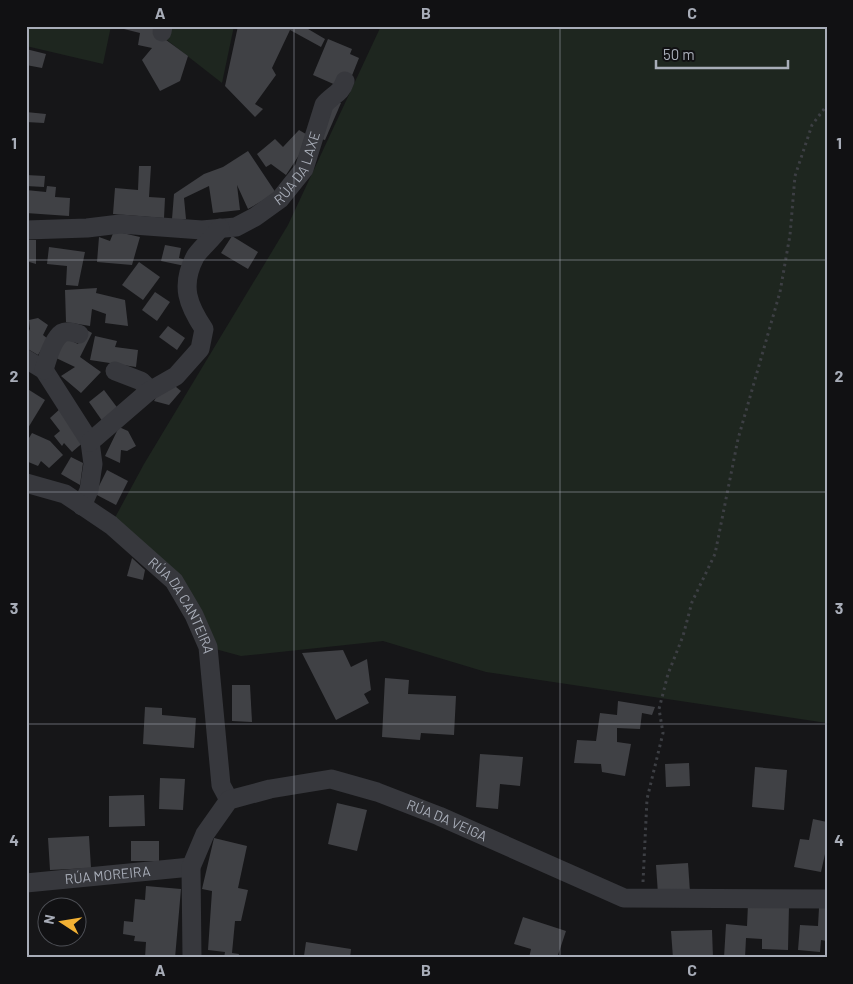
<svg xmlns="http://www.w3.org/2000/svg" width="853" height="984" viewBox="0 0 853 984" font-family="Barlow,sans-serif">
	<rect width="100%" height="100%" fill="#161618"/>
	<g fill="#1e261f">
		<polygon points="26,26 111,26 103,64 26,46"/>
		<polygon points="170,26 234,26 222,83 167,40"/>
		<polygon points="381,26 827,26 827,723 486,672 383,641 241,656 208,647 194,614 111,525 144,464 288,225"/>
	</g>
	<g fill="#404145">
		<polygon points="124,26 157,26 162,37 188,56 180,81 160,91 142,60 152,48 138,45 140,33 124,29"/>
		<polygon points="238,26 303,26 325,39 321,47 290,30 272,68 276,75 255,104 263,109 255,117 225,86"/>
		<polygon points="328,39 352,49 350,54 359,58 351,78 338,86 313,75"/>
		<polygon points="26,49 46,54 42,68 26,65"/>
		<polygon points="331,101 341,103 325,140 318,138"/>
		<polygon points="26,112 46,114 44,123 26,122"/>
		<polygon points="299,130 311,137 286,175 271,164 266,167 257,154 275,139 283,147"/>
		<polygon points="248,151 276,193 248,209 237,185 240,210 213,213 209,186 184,198 186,219 172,219 174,194 204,174 223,167"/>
		<polygon points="139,166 151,166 149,197 165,198 164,218 113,214 115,188 138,190"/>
		<polygon points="26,175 45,176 44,187 26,186"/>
		<polygon points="47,186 56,187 55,197 70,198 69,216 26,213 26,190 46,192"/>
		<polygon points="114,231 140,237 132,265 97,262 99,237 110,241"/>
		<polygon points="232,236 258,252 248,269 221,253"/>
		<polygon points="26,240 36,240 36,264 26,261"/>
		<polygon points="165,245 181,248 179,258 186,260 185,266 161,261"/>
		<polygon points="49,247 85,252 78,286 66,285 67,266 47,264"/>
		<polygon points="139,262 160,277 143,300 122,285"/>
		<polygon points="97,288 96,293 125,300 128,326 105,323 106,314 92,309 90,326 66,322 65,290"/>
		<polygon points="155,292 170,302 157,321 142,310"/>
		<polygon points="38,318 48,325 43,335 48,339 38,355 26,348 26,336 30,329 29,320"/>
		<polygon points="168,326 185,338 177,350 159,337"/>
		<polygon points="85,329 92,333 80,357 101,372 81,393 61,376 75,367 54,357 64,337 78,344"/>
		<polygon points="95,336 117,341 115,347 138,350 136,367 90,360"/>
		<polygon points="170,382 181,391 169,405 154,401 163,386"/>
		<polygon points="26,388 45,400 28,428 26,427"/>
		<polygon points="104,390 119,410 103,422 89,402"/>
		<polygon points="61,408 86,440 72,452 64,443 62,446 54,436 60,431 50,418"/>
		<polygon points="119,427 128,431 136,446 127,451 121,450 120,463 105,456"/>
		<polygon points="32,433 50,441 63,455 49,468 41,461 38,466 26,461 26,443"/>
		<polygon points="71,457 83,463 80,485 61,474"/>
		<polygon points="107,470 128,481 116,505 95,494"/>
		<polygon points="132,558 145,570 143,580 127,576"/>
		<polygon points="343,650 351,667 367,659 371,690 364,694 369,703 336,720 302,653"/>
		<polygon points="385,678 409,680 408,694 456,696 454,735 421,733 420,740 382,737"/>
		<polygon points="232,685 250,685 252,722 232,721"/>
		<polygon points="618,701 655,707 652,715 642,713 640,729 617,728 617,742 631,744 625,776 602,772 601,764 574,763 577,740 596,741 600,713 617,715"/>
		<polygon points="145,707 162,708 162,715 196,718 194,748 143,744"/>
		<polygon points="480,754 523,757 520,786 500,784 498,809 476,807"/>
		<polygon points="689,763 690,786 666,787 665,764"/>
		<polygon points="755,767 787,770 784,810 752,807"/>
		<polygon points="160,778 185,779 183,810 159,809"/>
		<polygon points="144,795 145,826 109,827 109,796"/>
		<polygon points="337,803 367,810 357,851 328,844"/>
		<polygon points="813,819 827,822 827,845 821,872 794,867 800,839 809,840"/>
		<polygon points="89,836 91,868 50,870 48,838"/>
		<polygon points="214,838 247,846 238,888 248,890 241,921 235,921 232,953 239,954 238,958 224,958 225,952 208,950 212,891 202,889"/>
		<rect x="131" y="841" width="28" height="20"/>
		<polygon points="688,863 690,892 658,894 656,865"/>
		<polygon points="146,886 181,889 175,958 145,958 146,942 134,941 135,936 123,934 124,921 133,922 135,899 145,900"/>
		<polygon points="748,904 789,905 788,950 762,949 762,939 746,938 745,958 724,958 726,924 747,926"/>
		<polygon points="819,908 827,908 827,941 821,940 820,952 798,950 800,925 818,926"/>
		<polygon points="523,917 566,931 557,958 529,958 531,949 514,944"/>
		<polygon points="712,930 713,958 673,958 671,931"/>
		<polygon points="306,942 351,949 350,958 304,956"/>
	</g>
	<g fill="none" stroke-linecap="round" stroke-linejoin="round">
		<polyline stroke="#3d3f44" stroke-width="3" stroke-dasharray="2.5 4" stroke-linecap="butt" points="643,882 647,799 663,733 659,709 668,674 683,636 692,602 715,554 738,439 780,292 790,235 795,176 812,125 827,105"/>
		<g stroke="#37383d" stroke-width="19">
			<polyline points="162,32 163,26"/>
			<path id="s1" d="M26,230L87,228L120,224L202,230L236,227L255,217L280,199L304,169L324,105C332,95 341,94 345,81"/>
			<polyline points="26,359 44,370 90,442 93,464 89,490 82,506"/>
			<path d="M44,370C47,359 53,339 62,333C67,330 74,333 79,334"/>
			<polyline points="115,371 141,381 147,387 148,392"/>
			<path d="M90,442L148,392L176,376L200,349L204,329C188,305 180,286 195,257C198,251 214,237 220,228"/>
			<path id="s2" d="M26,483L65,494L111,525L174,581L194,615L208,647L221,785L229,800"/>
			<path id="s3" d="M26,883L191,867"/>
			<path id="s4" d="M192,958L191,867L205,834L229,800L270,789L331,779L377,792L439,816L624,898L827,899"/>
		</g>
	</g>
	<path fill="none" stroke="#a8adb8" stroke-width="1" stroke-opacity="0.55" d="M294,26V958M560,26V958M26,260H827M26,492H827M26,724H827"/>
	<g text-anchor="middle" stroke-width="4" stroke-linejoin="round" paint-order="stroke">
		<g font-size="14" fill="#a8adb8" stroke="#111113">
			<text dy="5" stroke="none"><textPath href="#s1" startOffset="299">RÚA DA LAXE</textPath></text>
			<text dy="5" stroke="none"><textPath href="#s2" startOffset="205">RÚA DA CANTEIRA</textPath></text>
			<text dy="5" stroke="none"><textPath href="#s4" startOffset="396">RÚA DA VEIGA</textPath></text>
			<text dy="5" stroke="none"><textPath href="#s3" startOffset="82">RÚA MOREIRA</textPath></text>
		</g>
	</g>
	<rect width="853" height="984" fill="none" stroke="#111113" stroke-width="55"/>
	<g transform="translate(62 922) rotate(282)"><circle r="24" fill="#111113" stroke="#4d4f55"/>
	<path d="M0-4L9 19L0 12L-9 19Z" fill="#f2b134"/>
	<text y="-8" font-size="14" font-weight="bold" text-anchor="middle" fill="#a8adb8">N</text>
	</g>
	<path d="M656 60v8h132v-8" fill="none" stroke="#a8adb8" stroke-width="2.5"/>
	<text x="663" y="60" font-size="15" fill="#a8adb8" stroke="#111113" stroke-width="4" paint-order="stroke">50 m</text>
	<rect x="28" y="28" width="798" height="928" fill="none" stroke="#a8adb8" stroke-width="2"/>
	<g font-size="16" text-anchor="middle" font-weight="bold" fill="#a8adb8">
		<text x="160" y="19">A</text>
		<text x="426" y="19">B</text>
		<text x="692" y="19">C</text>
		<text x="14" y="149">1</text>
		<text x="839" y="149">1</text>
		<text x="14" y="382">2</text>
		<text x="839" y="382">2</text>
		<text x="14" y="614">3</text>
		<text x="839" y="614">3</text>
		<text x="14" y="846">4</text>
		<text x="839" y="846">4</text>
		<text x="160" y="976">A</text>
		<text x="426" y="976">B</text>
		<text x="692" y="976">C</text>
	</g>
</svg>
